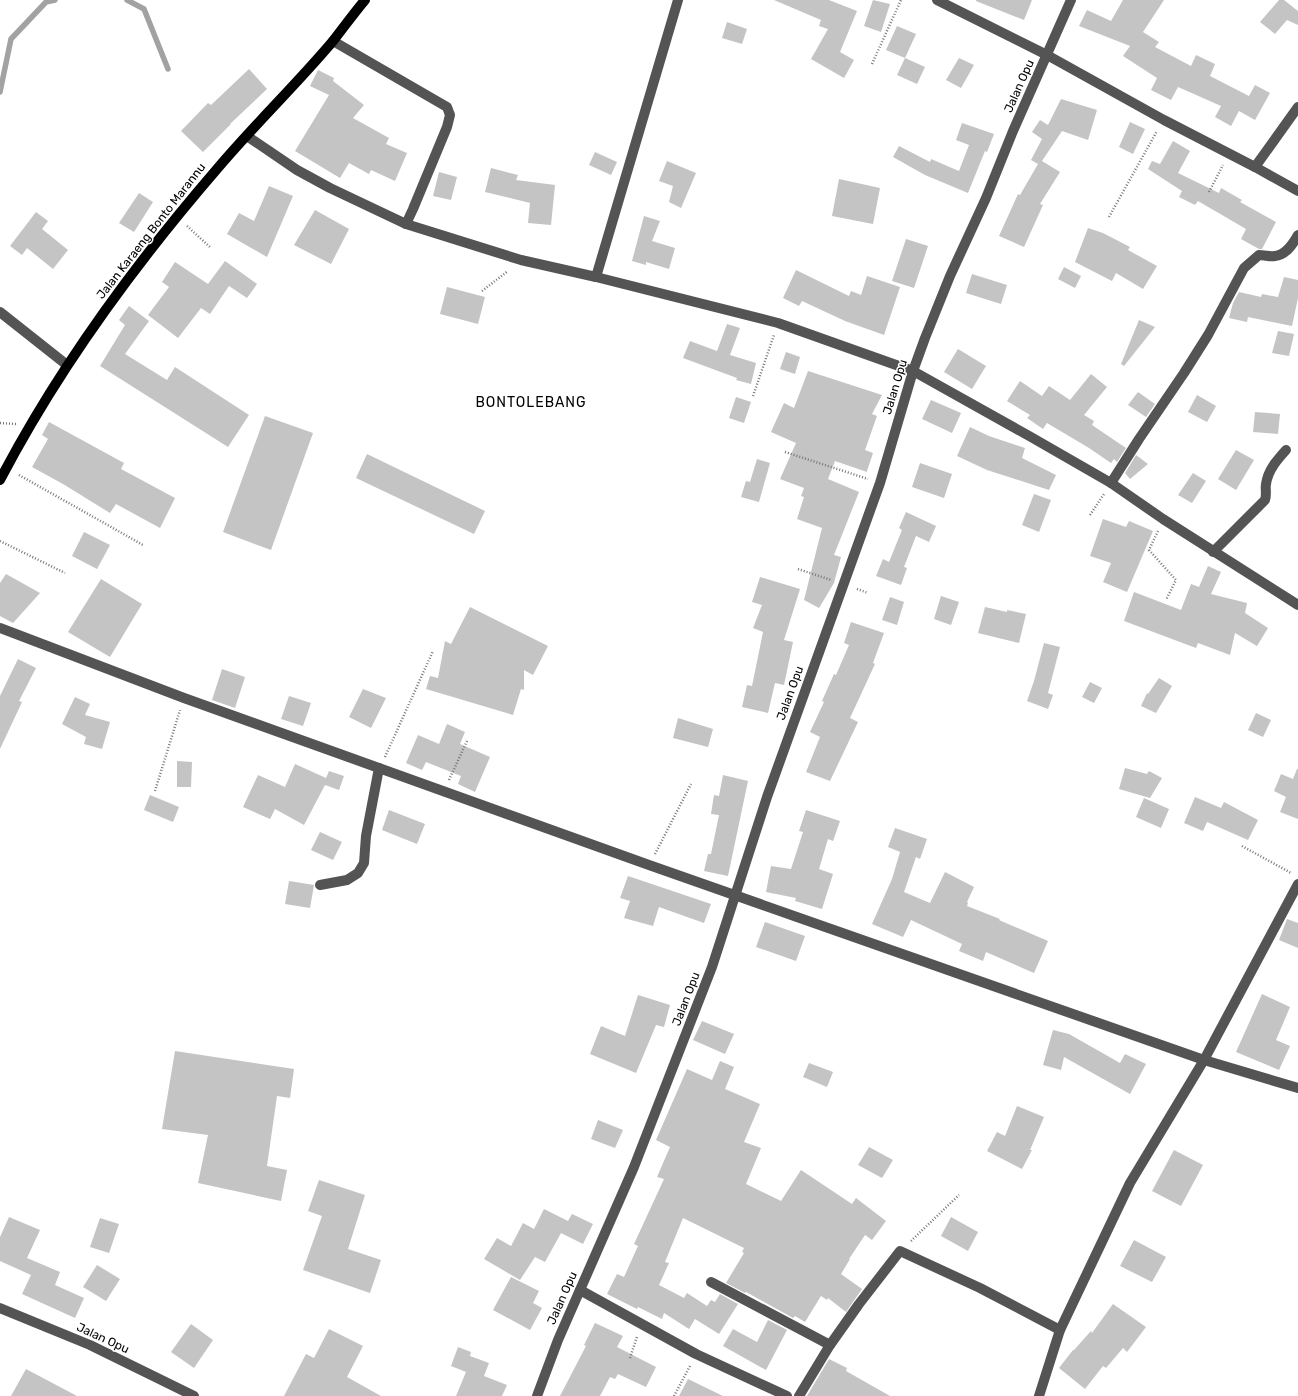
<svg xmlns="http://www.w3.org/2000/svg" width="1298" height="1396" viewBox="0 0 1298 1396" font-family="Rubik,sans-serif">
	<rect width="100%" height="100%" fill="#fff"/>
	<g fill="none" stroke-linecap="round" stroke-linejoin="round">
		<g stroke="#a2a2a2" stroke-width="5.5">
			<polyline points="127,0 144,9 168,69"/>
			<polyline points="0,92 11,39 46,2 55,0"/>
		</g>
	</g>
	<g fill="#c4c4c4">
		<polygon points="774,0 829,0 857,11 840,52 854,60 844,78 811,59 828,29 819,26 821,20"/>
		<polygon points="873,0 890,4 881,32 864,26"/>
		<polygon points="976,0 1032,0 1024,20 976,1"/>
		<polygon points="1123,0 1164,0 1143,32 1159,42 1155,47 1191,66 1196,55 1215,64 1210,76 1249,96 1255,85 1270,93 1255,120 1239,111 1231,126 1215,117 1221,106 1178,87 1171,100 1151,90 1157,78 1123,56 1130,46 1079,26 1087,10 1111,21"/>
		<polygon points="1279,0 1284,0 1298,11 1298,25 1287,20 1275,34 1260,22"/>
		<polygon points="727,22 747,29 742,44 722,38"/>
		<polygon points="897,26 916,34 905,58 886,50"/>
		<polygon points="905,58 925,67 917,84 897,75"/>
		<polygon points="959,58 974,65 961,88 946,80"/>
		<polygon points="249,69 267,89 230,124 231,124 203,152 181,131 208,103 211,105"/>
		<polygon points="318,70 334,78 333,81 364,105 353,118 389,138 386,144 407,153 395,181 371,170 369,174 349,163 340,178 295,151 329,95 310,86"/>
		<polygon points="1061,99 1097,110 1088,140 1062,131 1042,161 1060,172 1040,204 1043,205 1024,247 999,236 1018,194 1020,195 1038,164 1031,160 1042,139 1032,132 1040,120 1048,125"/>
		<polygon points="1130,122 1145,129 1133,154 1119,147"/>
		<polygon points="962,123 994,134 987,152 985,151 968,193 925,175 893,157 899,146 930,162 931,159 959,171 969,145 956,140"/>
		<polygon points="1173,141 1190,151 1178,173 1219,193 1221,188 1242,200 1240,202 1276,222 1262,249 1259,249 1241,239 1246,229 1198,201 1195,205 1179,197 1182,191 1148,169 1152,161 1160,164"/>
		<polygon points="595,152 617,162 611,175 589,165"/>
		<polygon points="667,161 696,173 681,208 669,202 673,186 659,181"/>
		<polygon points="491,168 518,175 516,180 555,185 551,225 528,223 530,203 485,192"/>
		<polygon points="439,172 457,177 451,200 433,196"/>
		<polygon points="839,179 880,188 873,224 832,216"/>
		<polygon points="269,186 293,196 267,257 227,234 239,213 254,221"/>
		<polygon points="139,193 153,202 134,232 119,223"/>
		<polygon points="315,210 349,229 331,264 294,245"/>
		<polygon points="36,212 48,221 42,229 68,250 53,269 27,248 22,255 10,246"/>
		<polygon points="644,216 660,221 652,241 675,248 669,269 646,262 646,265 632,261"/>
		<polygon points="1088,228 1103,233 1130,247 1128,250 1157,266 1143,289 1116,273 1112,281 1075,262"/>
		<polygon points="906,239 928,246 914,288 892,281"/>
		<polygon points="225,261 257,284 247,298 229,286 210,314 201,308 178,338 148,315 169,287 162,282 175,262 208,284"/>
		<polygon points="1064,267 1081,276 1075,288 1058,279"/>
		<polygon points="796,270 849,296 851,291 861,295 867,276 900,287 884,335 845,321 802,301 799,306 783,298"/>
		<polygon points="972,274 1007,285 1001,304 966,293"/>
		<polygon points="1284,277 1298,280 1298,298 1292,326 1248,317 1247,322 1229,318 1233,303 1239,292 1261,297 1262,294 1278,297"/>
		<polygon points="447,287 485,297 478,324 440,314"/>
		<polygon points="129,306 149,321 125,354 167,380 175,367 249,415 228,447 100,366 125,325 119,320"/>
		<polygon points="1139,320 1155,327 1124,366 1121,364"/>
		<polygon points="727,324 740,328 730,355 756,363 751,384 736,380 737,378 683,358 690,341 717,351"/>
		<polygon points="1278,331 1294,334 1289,356 1272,353"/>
		<polygon points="958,349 986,366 972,389 944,372"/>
		<polygon points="786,352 800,357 795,374 780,369"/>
		<polygon points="808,371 882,395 872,414 877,416 865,450 873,453 867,471 867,472 835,461 828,479 859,492 834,555 841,557 834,583 819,608 804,600 822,528 797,519 804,497 801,496 804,488 780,479 796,443 771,432 784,403 794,408"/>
		<polygon points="1091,374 1107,387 1084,415 1094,421 1092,425 1126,448 1117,462 1114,459 1111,463 1089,448 1047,423 1043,429 1027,418 1030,415 1007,401 1020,381 1042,396 1049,386 1070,400"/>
		<polygon points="1138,392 1155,404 1146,417 1128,405"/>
		<polygon points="1197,395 1216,406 1207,422 1188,412"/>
		<polygon points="736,397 751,402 744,423 729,418"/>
		<polygon points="931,400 961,413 952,433 922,419"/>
		<polygon points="1255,412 1280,414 1278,434 1253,432"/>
		<polygon points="265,416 313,433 271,550 223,532"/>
		<polygon points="49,422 124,463 121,469 175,498 160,528 116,504 110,513 63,484 32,467 48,439 42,435"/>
		<polygon points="970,427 989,436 1025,448 1022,458 1056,475 1049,490 987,470 957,456"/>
		<polygon points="1236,450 1254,460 1236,490 1218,479"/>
		<polygon points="367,454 485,511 474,534 356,478"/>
		<polygon points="1136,455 1148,464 1130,479 1125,473"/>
		<polygon points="757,459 770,463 759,502 741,497 746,481 750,482"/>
		<polygon points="920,463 952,474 944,498 912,487"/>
		<polygon points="1193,473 1206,481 1192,503 1178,495"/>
		<polygon points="1034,494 1051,500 1039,532 1022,525"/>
		<polygon points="906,512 936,526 929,542 916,536 904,567 907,568 901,585 876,576 883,559 889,562 902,530 899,528"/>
		<polygon points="1103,519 1126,527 1129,521 1153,531 1127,592 1103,582 1111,563 1090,556"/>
		<polygon points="84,532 110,545 97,569 72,556"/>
		<polygon points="1208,566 1221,572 1211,594 1247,603 1245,613 1268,628 1257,646 1235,633 1230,655 1198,643 1196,648 1124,621 1134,592 1181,610 1191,584 1199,587"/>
		<polygon points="6,574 40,593 13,623 0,616 0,583"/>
		<polygon points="760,577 800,589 784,640 793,642 784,685 775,683 768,713 742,707 747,685 752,686 763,632 753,628 762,605 752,602"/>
		<polygon points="101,579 142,604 110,657 68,632"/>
		<polygon points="941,596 959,602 951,625 934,619"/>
		<polygon points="890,597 904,602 897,625 882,620"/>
		<polygon points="470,607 548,646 533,675 524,670 524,690 521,689 513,715 426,689 430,676 438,678 445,641 451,644"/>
		<polygon points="985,607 1007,612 1007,610 1026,614 1019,643 978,633"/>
		<polygon points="851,622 884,633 873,663 875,664 850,718 858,722 830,781 806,772 820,737 810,732 824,702 822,701 834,674 836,675 849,645 844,643"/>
		<polygon points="1044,643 1060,647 1048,693 1053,695 1048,709 1027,701 1034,681"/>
		<polygon points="18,659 36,668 19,701 22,702 0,749 0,696"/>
		<polygon points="222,669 245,677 235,708 212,700"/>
		<polygon points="1159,678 1172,686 1156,713 1141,706 1147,693 1148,694"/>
		<polygon points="1090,682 1102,688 1094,703 1082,697"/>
		<polygon points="363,689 386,698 371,728 349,717"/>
		<polygon points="289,696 311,703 303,726 281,719"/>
		<polygon points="75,697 90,704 85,715 110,722 102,749 84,744 86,737 62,724"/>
		<polygon points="1256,713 1271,720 1263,737 1248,730"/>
		<polygon points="678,718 713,729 708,747 673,738"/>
		<polygon points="447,724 465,732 460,744 490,757 475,792 458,784 461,776 426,762 422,770 406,763 418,735 439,744"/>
		<polygon points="177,761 192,762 191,787 177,787"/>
		<polygon points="295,764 326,778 329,771 344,776 339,790 325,785 304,825 275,809 270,819 243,807 258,775 285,787"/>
		<polygon points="1125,768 1147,774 1149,771 1162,778 1150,798 1119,789"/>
		<polygon points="1297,769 1298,769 1298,819 1280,812 1286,797 1274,791 1281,774 1293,779"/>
		<polygon points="723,775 748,781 728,876 704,871 708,854 711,854 719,815 711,814 714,795 719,796"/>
		<polygon points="150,795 179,807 173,822 144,810"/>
		<polygon points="1195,797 1221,808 1224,802 1258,820 1248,840 1207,822 1203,831 1184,823"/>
		<polygon points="1144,798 1169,809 1161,828 1136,817"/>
		<polygon points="389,810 425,824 417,844 382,830"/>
		<polygon points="806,810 840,821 833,841 828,839 819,869 833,874 822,909 795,901 796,898 766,892 771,866 791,869 803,832 799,831"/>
		<polygon points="895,828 927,839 920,859 916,857 904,892 930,903 945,872 974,887 967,902 968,903 967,906 1000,919 999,920 1048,941 1034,973 986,952 983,961 959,951 962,944 911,920 903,937 872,924 892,879 900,852 888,847"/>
		<polygon points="320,832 342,842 333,860 311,850"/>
		<polygon points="628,876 711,904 704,923 659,907 653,926 624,918 630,901 620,898"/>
		<polygon points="289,881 314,885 310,908 285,904"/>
		<polygon points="1287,919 1298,923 1298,948 1279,940"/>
		<polygon points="765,922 805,936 796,961 756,947"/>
		<polygon points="1262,994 1290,1007 1276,1040 1290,1046 1279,1070 1236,1052"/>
		<polygon points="638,995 670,1005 664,1027 656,1025 636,1073 590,1054 601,1026 625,1036"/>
		<polygon points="702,1021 734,1034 725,1054 693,1040"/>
		<polygon points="1053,1030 1069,1034 1120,1063 1125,1054 1146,1064 1130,1094 1064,1057 1061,1070 1043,1065"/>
		<polygon points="175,1051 294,1069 290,1098 277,1096 267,1166 287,1170 281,1201 198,1183 208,1135 162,1129"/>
		<polygon points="720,1061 734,1067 725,1089 760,1104 744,1142 761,1148 746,1184 781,1201 801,1170 852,1204 856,1198 886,1221 872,1240 865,1235 849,1259 850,1259 841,1274 862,1289 846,1312 828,1298 827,1300 821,1296 805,1322 795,1316 793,1318 746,1292 745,1293 726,1283 744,1253 742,1252 744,1248 683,1218 665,1262 669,1263 659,1285 684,1298 687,1293 707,1306 711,1300 715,1302 720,1294 738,1304 719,1334 695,1319 689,1329 664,1313 662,1319 638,1307 637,1309 607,1294 617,1274 624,1277 638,1246 634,1244 664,1179 657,1177 670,1147 656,1140 687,1069 712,1080"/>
		<polygon points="809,1063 833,1072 827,1087 803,1077"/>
		<polygon points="1017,1106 1044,1117 1030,1150 1032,1150 1022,1169 987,1151 997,1132 1005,1136"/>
		<polygon points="598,1120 623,1130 615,1148 591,1139"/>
		<polygon points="869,1147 893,1160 882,1178 858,1165"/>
		<polygon points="1174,1150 1203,1165 1181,1206 1152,1191"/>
		<polygon points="319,1180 365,1195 348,1249 381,1260 370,1293 303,1270 322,1216 308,1211"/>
		<polygon points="544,1209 568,1221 572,1214 593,1224 583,1244 561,1233 545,1262 535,1257 520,1280 484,1259 497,1238 511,1246 523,1223 534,1229"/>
		<polygon points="9,1217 40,1230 27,1258 60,1272 55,1285 84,1298 75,1318 22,1294 31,1275 0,1261 0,1237"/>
		<polygon points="951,1217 978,1232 968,1251 941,1236"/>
		<polygon points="100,1218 119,1224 109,1253 90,1247"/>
		<polygon points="1134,1240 1166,1257 1152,1282 1120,1266"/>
		<polygon points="97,1265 120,1279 106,1301 83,1287"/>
		<polygon points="511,1277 539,1291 533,1303 542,1308 530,1330 493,1310"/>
		<polygon points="1113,1304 1146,1327 1127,1352 1123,1348 1106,1368 1103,1366 1085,1389 1059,1368 1073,1350 1074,1350 1091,1331 1092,1333"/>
		<polygon points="768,1320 787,1330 766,1370 723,1346 733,1329 757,1342"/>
		<polygon points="595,1323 623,1336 617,1347 656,1367 646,1387 618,1374 615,1379 610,1377 600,1396 560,1396 586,1346 584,1345"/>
		<polygon points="191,1324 213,1340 194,1368 171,1352"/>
		<polygon points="329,1329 363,1346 347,1377 381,1396 284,1396 306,1354 314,1358"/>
		<polygon points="458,1347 471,1352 470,1356 489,1363 484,1376 507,1385 502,1396 456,1396 466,1372 451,1366"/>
		<polygon points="829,1359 847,1368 846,1371 890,1396 807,1396"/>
		<polygon points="26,1369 77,1396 11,1396"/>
		<polygon points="688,1379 723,1396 679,1396"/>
	</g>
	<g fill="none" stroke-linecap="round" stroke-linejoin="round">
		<g stroke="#767676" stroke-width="2.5" stroke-dasharray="1 2" stroke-linecap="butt">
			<polyline points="872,64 901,0"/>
			<polyline points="1209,192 1223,165"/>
			<polyline points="1109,217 1157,131"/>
			<polyline points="187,226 211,248"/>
			<polyline points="482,291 508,271"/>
			<polyline points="753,396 774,335"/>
			<polyline points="0,423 16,424"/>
			<polyline points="785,452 868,479"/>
			<polyline points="19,475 143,545"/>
			<polyline points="1090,515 1104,494"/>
			<polyline points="1158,531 1149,550 1176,580 1166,600"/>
			<polyline points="0,541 65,573"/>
			<polyline points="798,569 831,580"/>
			<polyline points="857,589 868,593"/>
			<polyline points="385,757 433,651"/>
			<polyline points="449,780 467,741"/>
			<polyline points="155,791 180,710"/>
			<polyline points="1242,846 1291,873"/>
			<polyline points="655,854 691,784"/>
			<polyline points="911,1241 959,1195"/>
			<polyline points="630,1358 637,1337"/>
			<polyline points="674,1396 690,1366"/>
		</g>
		<g stroke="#545454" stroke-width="10">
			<polyline points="937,0 1047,55 1164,120 1255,167 1298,191"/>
			<polyline points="333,41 447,107 450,115 447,127 413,209 406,224 521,260 596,277 778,323 913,371 1031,437 1111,483 1163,519 1298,605"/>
			<polyline points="247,136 297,170 330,188 406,224"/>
			<polyline points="1255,167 1298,107"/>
			<polyline points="596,277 678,0"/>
			<polyline points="0,312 67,365"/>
			<path d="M1111,483L1139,439L1184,373L1208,335L1244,268L1259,255C1265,255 1270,257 1275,256C1286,255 1293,244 1298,235"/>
			<path d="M1213,552L1265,500C1267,494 1265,489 1266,484C1268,470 1277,460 1286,450"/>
			<polyline points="0,628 184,698 649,865 1204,1060 1298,1088"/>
			<polyline points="320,885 347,880 358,873 364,863 366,836 379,768"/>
			<polyline points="711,1282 830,1345"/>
			<polyline points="580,1290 696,1354 787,1396"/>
			<polyline points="0,1308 90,1345 194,1396"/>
			<polyline points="537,1396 558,1340 634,1167 712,967 767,797 880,483 913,371 925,338 950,276 986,198 1013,131 1071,0"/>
			<polyline points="799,1396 830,1345 859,1304 900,1251 980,1288 1060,1330"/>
			<polyline points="1039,1396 1060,1330 1130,1183 1204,1060 1298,884"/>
		</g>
		<path stroke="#000" stroke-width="10" d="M0,480C58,369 135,264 217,169C254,125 296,85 333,41C344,27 354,13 365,0"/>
	</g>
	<g text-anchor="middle" stroke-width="3" stroke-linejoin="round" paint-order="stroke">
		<g font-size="12" fill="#000" stroke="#fff">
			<text transform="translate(1019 86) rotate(-66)" y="4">Jalan Opu</text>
			<text transform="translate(151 231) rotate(-52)" y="4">Jalan Karaeng Bonto Marannu</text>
			<text transform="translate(895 387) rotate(-73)" y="4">Jalan Opu</text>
			<text transform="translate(790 693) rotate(-70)" y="4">Jalan Opu</text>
			<text transform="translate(686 999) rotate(-69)" y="4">Jalan Opu</text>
			<text transform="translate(562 1298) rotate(-66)" y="4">Jalan Opu</text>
			<text transform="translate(103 1338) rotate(25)" y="4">Jalan Opu</text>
		</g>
		<g font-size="14" letter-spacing="1" fill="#000" stroke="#fff">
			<text x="531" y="407">BONTOLEBANG</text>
		</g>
	</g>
</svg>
